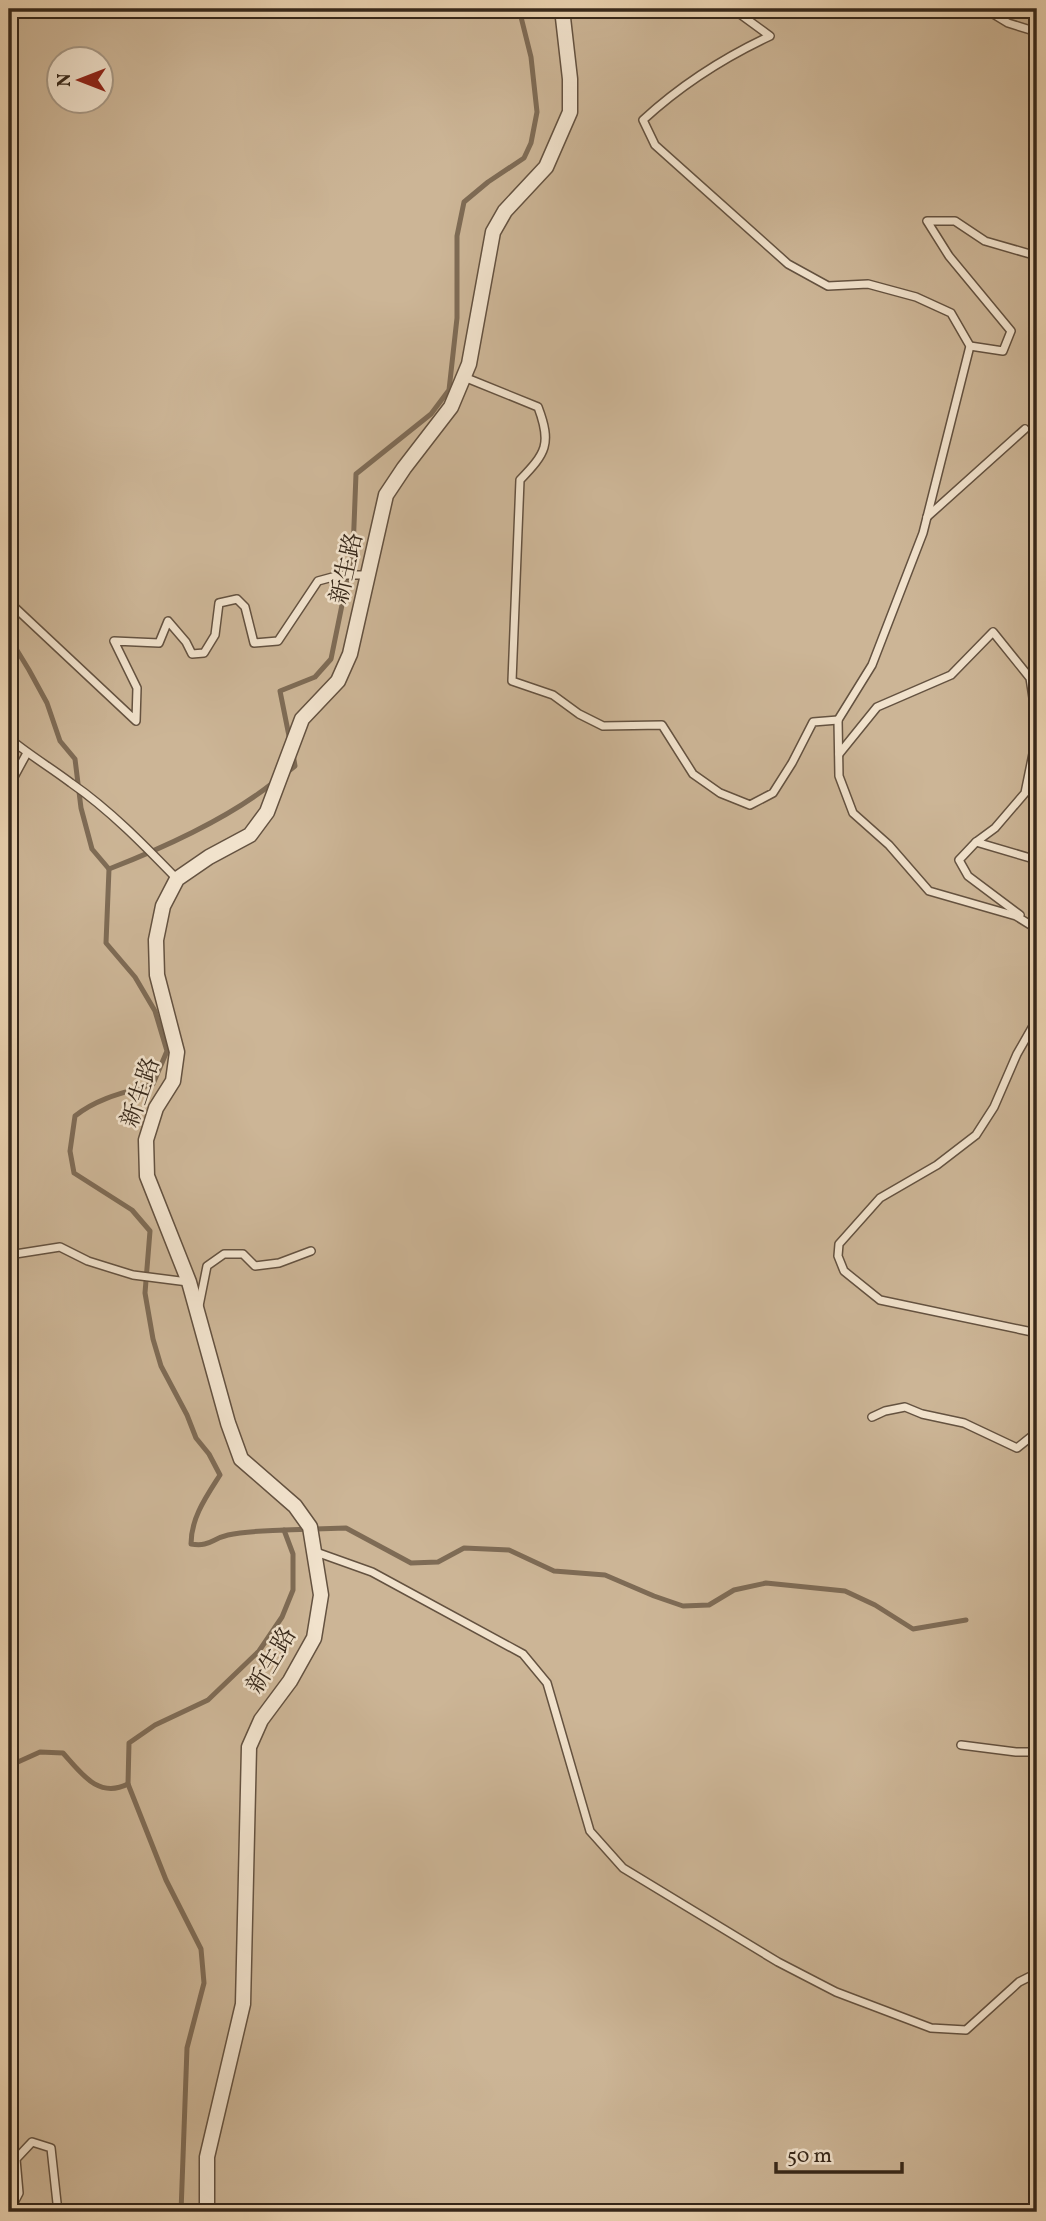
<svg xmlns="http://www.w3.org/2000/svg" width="1046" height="2221" viewBox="0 0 1046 2221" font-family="Vollkorn,'Noto Serif TC',serif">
	<rect width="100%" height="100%" fill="#ead2b0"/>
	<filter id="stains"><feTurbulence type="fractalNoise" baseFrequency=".00286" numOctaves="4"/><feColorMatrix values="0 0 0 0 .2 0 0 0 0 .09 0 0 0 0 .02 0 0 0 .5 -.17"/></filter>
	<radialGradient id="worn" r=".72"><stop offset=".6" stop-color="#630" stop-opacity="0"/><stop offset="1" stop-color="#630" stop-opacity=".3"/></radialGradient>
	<path fill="#ccb596" stroke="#826e58" stroke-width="2" fill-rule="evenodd" d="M9,9H1037V2212H9ZM60,60H102V102H60Z"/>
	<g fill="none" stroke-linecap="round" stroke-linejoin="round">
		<g stroke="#7e6b55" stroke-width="5">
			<polyline points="9,644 15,647 29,670 47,703 60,741 75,759 81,808 92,849 109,869"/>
			<polyline points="290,741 280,691 315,677 331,659 353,551 356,474 431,414 449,390 457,318 457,236 464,202 488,182 524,158 531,143 537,112 531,57 519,9"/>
			<polyline points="285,774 295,766 293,754"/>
			<polyline points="284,1530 346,1528 411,1563 438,1562 464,1548 509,1550 554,1571 605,1575 654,1596 683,1606 709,1605 734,1590 766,1583 845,1591 875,1605 913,1629 966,1620"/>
			<path d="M9,1766L40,1752L63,1753C81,1773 98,1799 128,1784"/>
			<path d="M181,2212L187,2048L204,1983L201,1949L166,1880L128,1784L129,1743L155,1725L208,1700L259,1651L282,1617L293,1590V1554L284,1530C265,1531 246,1531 228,1535C211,1539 210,1547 191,1544C191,1518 206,1497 220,1475L209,1454L196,1438L187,1415L161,1366L153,1339L145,1293L150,1231L132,1210L74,1173L70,1151L75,1116C97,1098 126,1092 153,1084L167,1051L155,1011L135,977L106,943L109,869C163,848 229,818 274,782"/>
		</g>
		<g stroke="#645240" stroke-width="10">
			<g id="service">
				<path d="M733,9L770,36C723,58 681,85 643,120L655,145L788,264L828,286L868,284L916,297L951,313L970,346L923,533L872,665L838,720L839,776L853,813L889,845L929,891L1016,916L1037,929"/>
				<polyline points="985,9 1008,23 1037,32"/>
				<polyline points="970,346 1003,351 1011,331 949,256 927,221 955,221 985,241 1037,256"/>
				<path d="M464,377L538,407C552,444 546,453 520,480L512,681L553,695L579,714L603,726L662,725L693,774L720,793L750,805L773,793L792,763L813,722L838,720"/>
				<polyline points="927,517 1025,429"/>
				<polyline points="9,602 136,721 137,688 114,641 159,643 168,621 186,642 192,654 204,653 215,635 219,603 237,599 245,607 254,643 278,641 318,581 340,575 368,575"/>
				<polyline points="1037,734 1025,793 995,828 976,842 1037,860"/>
				<path d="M9,738C29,755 50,767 71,783C110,810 144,845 177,879"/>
				<polyline points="839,754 877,707 951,675 993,632 1030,678 1037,724"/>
				<polyline points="9,786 27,753"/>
				<polyline points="976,842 959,860 968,876 1020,915"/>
				<polyline points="1037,1019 1017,1054 994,1107 976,1135 937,1165 880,1198 839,1244 838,1256 844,1271 880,1300 1037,1333"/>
				<polyline points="9,1255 60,1247 88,1261 133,1275 188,1282"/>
				<polyline points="199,1306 207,1266 224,1254 243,1254 255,1266 279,1263 311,1251"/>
				<polyline points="872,1417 885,1411 905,1407 922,1414 964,1423 1017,1448 1037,1432"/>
				<polyline points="316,1552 372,1572 523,1654 547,1683 590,1831 623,1868 778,1962 836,1992 931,2028 966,2030 1019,1982 1037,1973"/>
				<polyline points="961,1745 1016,1752 1037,1752"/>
				<polyline points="9,2212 19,2193 16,2159 32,2142 51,2148 58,2212"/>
			</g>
		</g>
		<g stroke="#645240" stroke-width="17">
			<polyline id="minor" points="207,2212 207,2157 243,2004 249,1747 261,1720 290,1681 314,1638 321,1595 310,1527 295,1506 241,1459 228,1423 189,1282 147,1176 146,1140 156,1108 173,1081 177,1052 157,975 156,940 163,906 177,879 209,857 250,835 267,812 302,719 338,681 350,654 386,495 404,468 451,407 469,364 493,232 505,211 546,167 570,112 570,79 562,9"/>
		</g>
		<use href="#service" stroke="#f1e2cc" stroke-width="7"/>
		<use href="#minor" stroke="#f1e2cc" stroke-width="14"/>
	</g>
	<g text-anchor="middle" stroke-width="5" stroke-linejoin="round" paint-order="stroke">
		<g font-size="24" fill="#37281a" stroke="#f1e2cc">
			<text transform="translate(346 568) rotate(-77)" y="8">新生路</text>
			<text transform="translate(140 1092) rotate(-71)" y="8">新生路</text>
			<text transform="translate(271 1660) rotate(-59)" y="8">新生路</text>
		</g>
	</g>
	<rect width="1046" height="2221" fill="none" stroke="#ead2b0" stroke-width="35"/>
	<rect x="10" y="10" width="1025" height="2200" fill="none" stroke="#37281a" stroke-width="3.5"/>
	<rect x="18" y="18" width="1011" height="2186" fill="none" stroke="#37281a" stroke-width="2"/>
	<g transform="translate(80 80) rotate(270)"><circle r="33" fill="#f1e2cc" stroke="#a79885" stroke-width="2"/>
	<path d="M0-5L12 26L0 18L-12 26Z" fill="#8f2418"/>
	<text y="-10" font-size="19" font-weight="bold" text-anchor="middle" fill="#37281a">N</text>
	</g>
	<path d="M776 2162v10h126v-10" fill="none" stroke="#37281a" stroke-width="3.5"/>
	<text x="787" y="2162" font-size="21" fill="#37281a" stroke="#f1e2cc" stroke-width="5" paint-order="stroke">50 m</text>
	<rect width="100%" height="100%" filter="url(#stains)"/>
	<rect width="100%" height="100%" fill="url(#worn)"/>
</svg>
